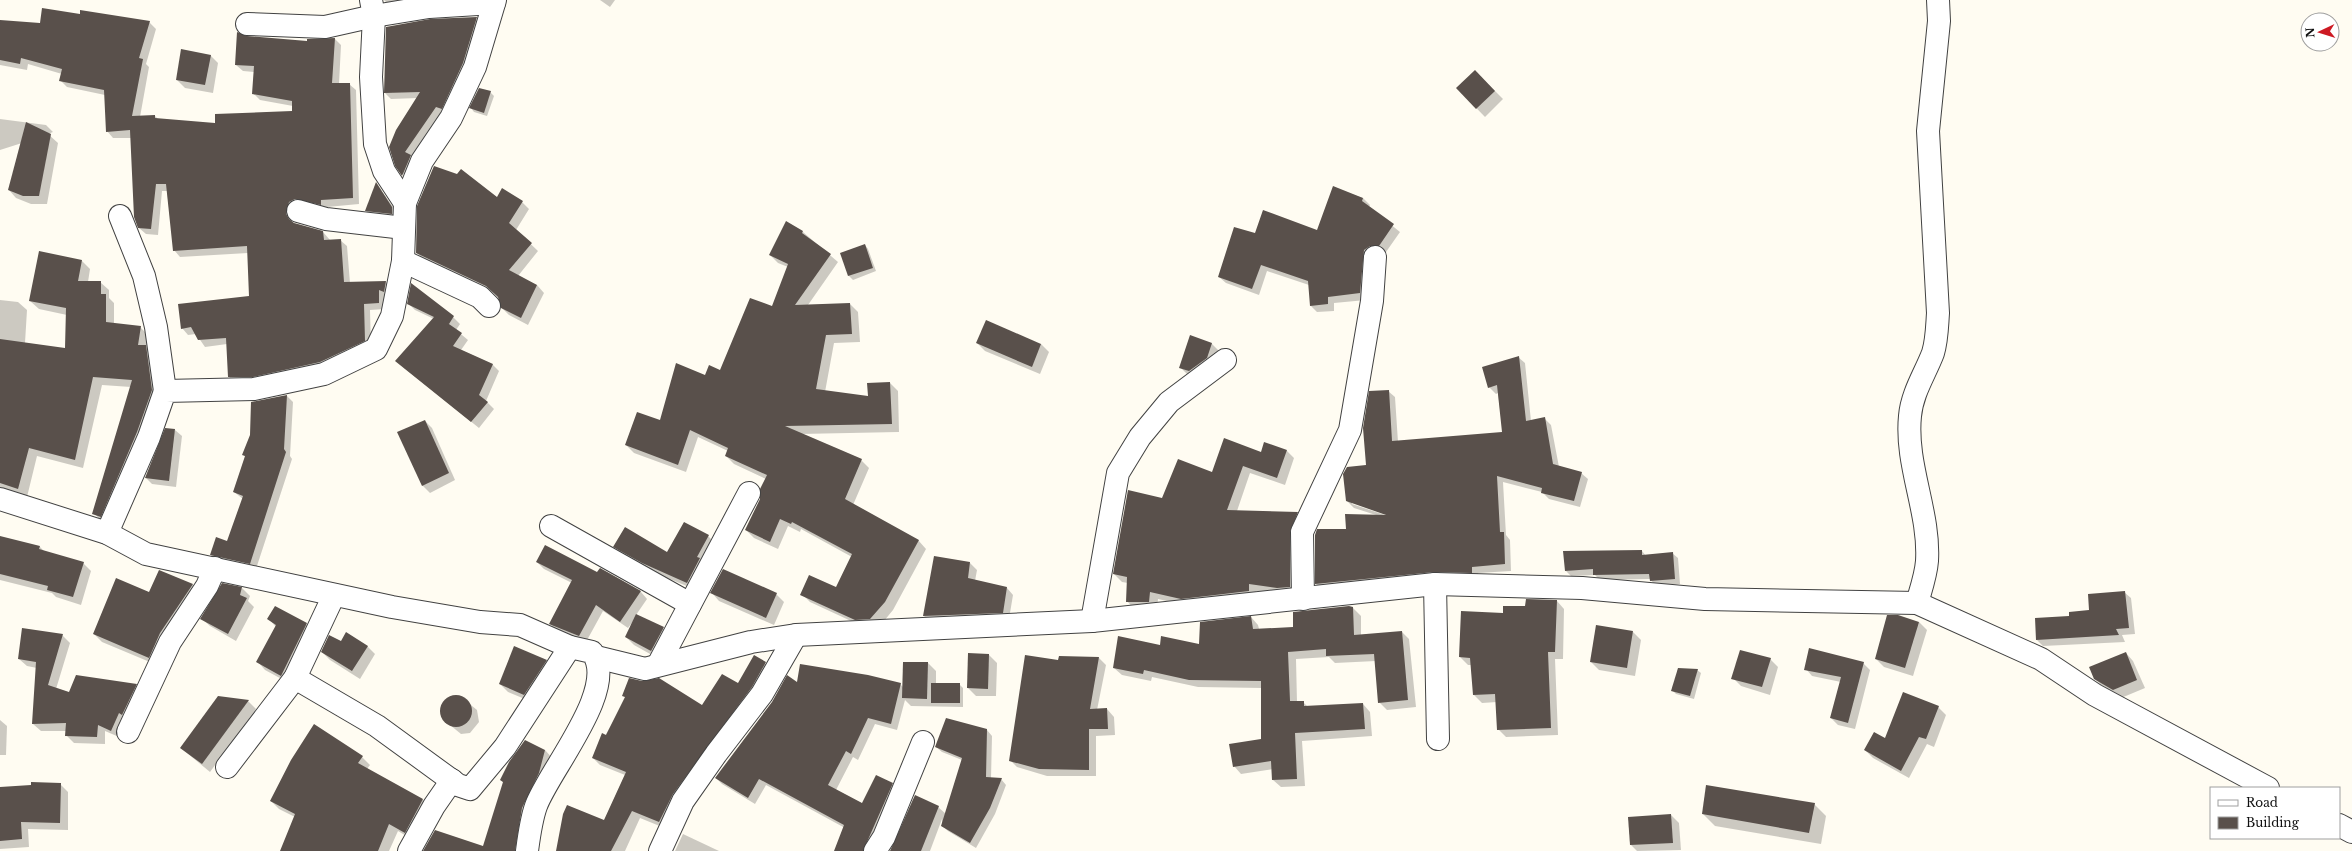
<svg xmlns="http://www.w3.org/2000/svg" width="2352" height="851" viewBox="0 0 2352 851" font-family="'Libre Baskerville',serif">
	<rect width="100%" height="100%" fill="#fffcf2"/>
	<g fill="#0003" fill-rule="evenodd">
		<polygon points="384,0 448,0 392,8"/>
		<polygon points="600,0 615,0 610,7"/>
		<polygon points="80,15 149,22 156,29 146,64 149,67 140,117 155,116 158,119 217,125 293,112 293,106 260,100 253,93 254,72 243,71 236,65 246,37 308,42 335,39 341,45 339,84 349,84 356,90 359,204 327,207 328,211 295,209 292,221 293,223 323,232 330,240 340,240 347,246 350,283 386,282 392,289 385,309 370,310 371,347 327,368 235,383 229,377 227,344 205,347 196,334 188,335 182,328 250,297 248,253 180,257 174,250 167,191 162,191 158,235 146,234 139,228 131,138 113,138 107,131 105,95 67,87 60,80 62,74 28,64 27,70 0,65 0,21 41,24"/>
		<polygon points="475,18 481,24 469,69 412,157 417,162 409,181 396,165 418,98 391,99 385,93"/>
		<polygon points="210,55 218,63 213,93 185,88 177,80"/>
		<polygon points="1475,71 1503,99 1485,117 1457,88"/>
		<polygon points="490,92 494,96 487,116 474,112 471,108"/>
		<polygon points="0,119 46,125 53,132 48,134 58,143 47,204 31,204 16,198 9,190 22,143 0,150"/>
		<polygon points="376,183 396,211 396,217 370,214 366,211"/>
		<polygon points="1333,188 1363,198 1370,205 1369,207 1400,232 1386,252 1377,252 1366,300 1334,303 1334,311 1317,312 1311,306 1309,285 1267,271 1259,295 1226,283 1219,277 1255,234 1318,231"/>
		<polygon points="497,199 522,202 529,209 516,230 538,251 518,276 537,285 544,293 528,325 509,315 502,308 499,298 494,293 424,260 417,253"/>
		<polygon points="787,223 803,232 838,262 808,305 850,304 858,312 860,342 834,343 825,392 869,397 890,383 898,391 899,432 800,434 861,460 869,468 853,505 918,540 926,549 893,610 879,627 864,627 810,602 802,594 836,589 852,557 801,529 800,532 788,526 778,549 754,538 746,530 761,499 766,479 734,464 726,456 728,451 698,437 686,472 634,453 626,445 660,422 705,376 721,371 773,307 788,267 778,263 770,255"/>
		<polygon points="865,245 868,249 876,271 853,280 849,276 841,254"/>
		<polygon points="82,261 90,269 88,282 100,282 109,290 109,298 114,303 114,324 140,327 149,336 147,348 154,355 160,399 102,522 94,513 131,387 102,385 83,468 37,456 27,497 0,488 0,300 18,302 27,310 25,343 66,349 67,315 39,309 30,301"/>
		<polygon points="408,303 453,317 460,324 456,330 468,340 461,350 492,364 499,371 486,401 494,409 479,428 403,367 434,319 415,310"/>
		<polygon points="977,343 1041,344 1049,352 1040,374 985,351"/>
		<polygon points="1211,343 1219,351 1188,375 1180,367"/>
		<path d="M1518,357L1525,363L1531,421L1544,418L1551,425L1559,467L1581,473L1588,479L1580,507L1549,499L1542,492L1503,482L1506,535L1510,540L1511,571L1478,573L1479,579L1323,590L1316,584V535L1347,530L1376,515L1354,508L1347,501L1367,466L1388,391L1395,397L1398,442L1503,433L1498,393L1496,394L1489,387ZM1352,502L1391,515V517L1352,504Z"/>
		<polygon points="287,396 293,402 290,456 292,459 256,569 217,561 211,555 228,542 243,499 234,492 246,457 243,454"/>
		<polygon points="425,421 432,428 455,480 430,493 423,486 399,433"/>
		<polygon points="175,430 182,436 176,487 152,484 146,478"/>
		<polygon points="1287,451 1294,458 1285,485 1250,473 1237,511 1297,513 1305,521 1298,594 1286,596 1256,591 1256,599 1189,606 1158,599 1157,609 1134,609 1127,601 1128,583 1122,582 1114,574 1163,500 1212,473 1262,453"/>
		<polygon points="708,536 716,544 696,590 651,571 622,554 614,546 668,554"/>
		<polygon points="0,537 40,547 45,552 83,563 91,571 81,605 56,597 52,593 0,580"/>
		<polygon points="1642,551 1646,556 1672,553 1678,558 1680,584 1656,586 1650,579 1600,580 1595,575 1571,576 1566,571"/>
		<polygon points="935,558 970,563 977,570 975,581 1007,588 1013,595 1009,619 931,623 924,616"/>
		<polygon points="537,562 598,573 600,569 641,592 647,599 636,615 663,628 671,636 659,659 634,645 626,637 634,620 628,628 603,611 586,642 557,631 550,624 572,583 544,569"/>
		<polygon points="159,571 193,585 201,593 157,665 102,642 94,634 150,594"/>
		<polygon points="242,588 250,596 248,601 254,607 236,641 210,626 202,619"/>
		<polygon points="2124,592 2131,598 2135,634 2122,635 2125,642 2043,646 2037,640 2070,616 2090,610"/>
		<polygon points="712,593 776,594 784,602 774,625 719,601"/>
		<polygon points="1557,601 1564,609 1563,659 1555,659 1558,735 1506,737 1498,729 1497,702 1482,703 1474,695 1471,665 1468,665 1460,657 1504,614"/>
		<polygon points="1353,608 1361,616 1361,635 1402,632 1409,639 1416,707 1387,710 1379,702 1376,661 1335,663 1329,657 1296,659 1297,702 1303,702 1308,707 1363,704 1370,712 1372,736 1302,741 1305,786 1281,787 1273,780 1273,769 1241,774 1234,766 1262,739 1262,688 1198,687 1152,677 1151,681 1122,675 1114,668 1160,646 1200,646 1251,617 1258,625 1259,629 1294,628 1294,613"/>
		<polygon points="269,619 306,624 314,632 289,683 265,670 258,662 276,627"/>
		<polygon points="1919,622 1927,630 1913,676 1884,667 1876,659"/>
		<polygon points="1633,632 1641,640 1635,676 1599,670 1591,662"/>
		<polygon points="62,635 70,643 56,689 69,694 136,685 144,692 119,737 105,731 105,744 74,743 66,735 66,731 41,731 33,724 37,668 27,666 19,659"/>
		<polygon points="342,642 367,646 375,654 360,679 330,660 322,652"/>
		<polygon points="1809,649 1863,663 1870,670 1855,729 1838,725 1831,718 1841,682 1812,676 1806,669"/>
		<polygon points="2126,653 2133,661 2145,688 2121,698 2103,687 2094,678"/>
		<polygon points="989,655 997,663 996,696 976,696 968,688"/>
		<polygon points="1099,658 1106,665 1097,710 1107,709 1114,717 1115,735 1096,736 1096,776 1047,776 1017,767 1010,760 1059,661"/>
		<polygon points="1770,659 1778,667 1770,695 1741,686 1733,678"/>
		<polygon points="546,661 554,669 532,702 508,692 500,684"/>
		<polygon points="765,663 772,670 667,829 640,818 625,851 557,851 604,821 625,775 600,765 593,758 626,698 623,695 703,706 738,685"/>
		<polygon points="928,663 936,671 936,684 959,684 963,688 963,707 911,706 905,700 897,730 875,724 858,760 853,757 836,790 863,804 892,784 899,790 872,851 835,851 845,828 766,785 755,804 722,784 716,778 798,683 900,684 903,687"/>
		<polygon points="1697,670 1701,673 1694,699 1676,694 1673,691"/>
		<polygon points="218,697 248,701 256,709 210,772 181,748"/>
		<polygon points="452,697 461,697 477,710 479,722 470,733 461,734 444,720 441,707"/>
		<polygon points="1938,707 1946,715 1934,747 1927,744 1909,778 1873,758 1865,750"/>
		<polygon points="0,720 7,726 6,755 0,755"/>
		<polygon points="314,726 362,757 370,765 367,769 423,800 431,808 413,840 398,831 389,851 282,851 295,817 279,809 271,801"/>
		<polygon points="987,730 992,736 991,779 1001,779 1006,785 995,814 976,848 948,831 942,826 942,819 930,851 891,851 938,807 946,814 962,760 942,752 936,747"/>
		<polygon points="545,750 554,760 525,851 423,851 484,847 504,783 501,780"/>
		<polygon points="60,784 68,792 68,830 28,829 29,847 0,849 0,788"/>
		<polygon points="1814,804 1826,816 1821,844 1715,826 1703,814"/>
		<polygon points="1671,815 1679,823 1681,850 1637,851 1631,845"/>
		<polygon points="683,834 719,851 675,851"/>
	</g>
	<g fill="#59504b">
		<polygon points="42,8 80,14 80,10 150,21 139,58 143,59 132,116 155,115 155,118 215,123 215,114 292,111 292,101 252,94 254,66 235,65 237,32 247,36 307,41 307,39 335,38 332,83 350,83 353,198 321,200 321,205 295,199 289,202 286,214 289,219 294,223 323,231 324,240 341,239 344,282 386,281 384,292 379,290 379,303 364,304 365,341 320,362 253,377 228,377 226,338 198,340 191,327 181,329 178,304 249,296 247,246 173,251 166,184 156,184 151,229 138,228 134,217 130,130 106,132 104,90 59,81 62,69 21,58 20,64 0,60 0,20 40,23"/>
		<polygon points="477,17 463,63 442,109 436,107 405,152 411,155 402,176 395,166 389,147 396,130 420,92 384,93 386,27 430,19"/>
		<polygon points="181,49 211,55 205,85 176,80"/>
		<polygon points="1475,70 1495,91 1476,109 1456,88"/>
		<polygon points="479,88 491,91 484,113 469,108"/>
		<polygon points="26,122 51,134 39,196 23,196 8,190"/>
		<polygon points="434,166 457,174 461,169 497,197 502,188 523,201 509,223 532,243 509,270 537,285 521,318 501,308 498,297 486,286 416,253 417,206"/>
		<polygon points="376,182 392,207 392,214 365,211"/>
		<polygon points="1333,186 1363,198 1362,201 1394,224 1379,246 1370,246 1364,250 1360,293 1328,297 1328,304 1310,306 1308,281 1261,265 1252,289 1218,277 1234,227 1255,233 1263,210 1317,230"/>
		<polygon points="786,221 803,231 802,233 831,254 795,305 850,303 852,334 826,335 816,389 868,396 867,383 890,382 892,424 785,426 862,459 845,499 919,540 885,602 870,619 855,620 800,595 809,575 836,587 852,554 792,522 791,524 780,519 770,542 745,530 760,499 760,489 767,475 725,456 728,448 690,430 678,465 625,445 637,412 660,420 676,363 705,375 709,365 720,370 750,298 772,306 788,264 769,255"/>
		<polygon points="865,244 873,268 848,276 840,253"/>
		<polygon points="39,251 82,260 78,281 101,281 101,294 106,294 106,322 141,326 138,345 146,345 152,390 137,432 101,517 92,514 132,380 93,377 75,460 29,448 18,489 0,483 0,339 65,348 66,308 29,301"/>
		<polygon points="411,283 454,316 449,324 446,322 462,333 453,346 493,364 479,395 488,402 471,422 395,361 434,317 407,304"/>
		<polygon points="986,320 1041,344 1032,367 976,343"/>
		<polygon points="1190,335 1212,343 1207,358 1189,371 1179,368"/>
		<polygon points="1519,356 1526,421 1545,417 1553,464 1582,472 1574,501 1541,493 1542,488 1497,476 1500,532 1504,532 1505,564 1472,567 1472,573 1434,572 1315,584 1315,535 1317,529 1346,529 1345,514 1386,515 1346,501 1343,474 1347,467 1366,465 1363,428 1369,391 1389,390 1392,441 1502,432 1497,385 1488,388 1482,367"/>
		<polygon points="287,395 284,449 286,452 250,564 210,555 216,537 227,541 243,496 233,492 245,456 242,455 250,435 251,402"/>
		<polygon points="425,420 449,473 422,486 397,432"/>
		<polygon points="165,428 175,429 169,481 145,478"/>
		<polygon points="1224,438 1261,452 1264,442 1287,450 1277,478 1243,466 1227,510 1298,512 1290,532 1290,587 1277,588 1249,584 1249,591 1181,599 1150,592 1149,602 1126,602 1127,577 1113,574 1128,490 1162,498 1178,459 1212,472"/>
		<polygon points="684,522 709,535 697,557 700,558 687,583 642,563 613,547 625,527 667,552"/>
		<polygon points="0,536 40,546 39,549 84,562 73,597 47,590 48,586 0,574"/>
		<polygon points="545,545 597,572 600,568 641,591 620,622 596,605 579,636 549,624 572,580 536,562"/>
		<polygon points="1642,550 1642,555 1673,552 1675,579 1650,581 1649,574 1593,575 1593,569 1565,571 1563,551"/>
		<polygon points="934,556 970,562 968,578 1007,587 1003,613 923,616"/>
		<polygon points="723,569 777,593 766,618 710,593"/>
		<polygon points="159,570 193,584 160,633 149,658 93,634 116,578 149,592"/>
		<polygon points="222,583 242,587 240,595 247,598 228,634 200,619"/>
		<polygon points="2125,591 2129,628 2116,629 2119,635 2036,640 2035,618 2069,616 2069,612 2089,610 2088,594"/>
		<polygon points="1526,599 1557,600 1555,652 1548,652 1551,728 1497,730 1495,694 1473,695 1470,658 1459,657 1461,611 1503,613 1503,606 1525,606"/>
		<polygon points="275,606 307,623 281,676 256,662 276,625 267,619"/>
		<polygon points="1349,606 1353,607 1354,635 1402,631 1408,700 1378,703 1374,654 1326,656 1326,649 1288,652 1290,701 1304,701 1304,706 1363,703 1365,729 1295,733 1297,779 1272,780 1271,761 1233,767 1229,744 1261,739 1261,681 1189,680 1144,670 1143,674 1113,668 1118,636 1160,645 1161,636 1199,644 1200,622 1251,616 1253,629 1293,627 1293,612"/>
		<polygon points="636,614 664,627 651,651 625,637"/>
		<polygon points="1887,615 1898,615 1919,622 1905,668 1875,659"/>
		<polygon points="1596,625 1633,631 1627,668 1590,662"/>
		<polygon points="22,628 63,634 48,685 69,692 76,675 137,684 122,715 119,713 111,731 98,725 97,737 65,736 66,723 32,724 36,662 18,659"/>
		<polygon points="346,632 368,646 352,671 321,652 329,635 341,641"/>
		<polygon points="514,646 547,660 524,695 499,684"/>
		<polygon points="1809,648 1864,662 1848,723 1830,718 1841,677 1804,670"/>
		<polygon points="1740,650 1771,658 1762,687 1731,679"/>
		<polygon points="2126,652 2137,680 2113,690 2094,679 2089,667"/>
		<polygon points="968,653 989,654 988,689 967,688"/>
		<polygon points="754,655 766,662 752,687 673,794 659,822 632,811 611,851 556,851 563,814 567,805 604,820 626,772 592,758 602,733 606,735 625,697 622,696 629,678 642,681 659,678 702,705 722,674 738,683"/>
		<polygon points="1025,655 1058,660 1059,656 1099,657 1090,709 1107,708 1108,729 1089,729 1089,770 1039,769 1009,761"/>
		<polygon points="903,662 928,662 927,699 902,698"/>
		<polygon points="800,664 868,675 901,683 891,724 868,718 851,754 846,751 828,785 862,803 876,775 893,783 863,851 834,851 844,825 759,779 748,798 715,778 772,702 787,675 797,682"/>
		<polygon points="1678,668 1698,669 1690,696 1671,691"/>
		<rect x="931" y="683" width="29" height="20"/>
		<polygon points="1903,692 1939,706 1926,739 1919,737 1901,771 1864,750 1874,732 1885,738"/>
		<circle cx="456" cy="711" r="16"/>
		<polygon points="218,696 249,700 202,764 180,748"/>
		<polygon points="946,718 987,729 986,777 1002,778 990,808 970,843 941,826 962,758 935,747"/>
		<polygon points="314,724 363,756 358,763 423,799 405,833 389,824 378,851 280,851 295,814 270,801 291,760"/>
		<polygon points="525,740 545,750 539,773 522,808 515,851 423,851 435,830 483,846 503,782 500,780 509,762"/>
		<polygon points="31,782 61,783 60,823 21,822 22,839 0,841 0,787 31,785"/>
		<polygon points="1706,785 1815,803 1809,833 1702,814"/>
		<polygon points="915,795 939,806 921,851 890,851"/>
		<polygon points="1671,814 1673,843 1630,845 1628,817"/>
	</g>
	<g fill="none" stroke-linecap="round" stroke-linejoin="round">
		<g stroke="#424242" stroke-width="24">
			<g id="minor">
				<polyline points="371,0 374,16 371,77 375,144 384,171 405,203"/>
				<polyline points="247,24 325,27 374,16 429,7 494,3"/>
				<polyline points="298,211 326,219 404,228"/>
				<polyline points="120,216 144,276 156,327 165,391"/>
				<polyline points="403,261 480,297 489,306"/>
				<polyline points="551,526 690,604"/>
				<polyline points="107,533 149,437 165,391 254,389 324,374 376,349 392,316 403,261 405,203 422,161 451,118 475,67 495,0"/>
				<polyline points="1435,584 1438,739"/>
				<polyline points="1303,599 1302,532 1350,430 1372,301 1375,257"/>
				<path d="M1917,603C1921,589 1926,575 1927,561C1930,512 1905,465 1910,416C1912,393 1925,374 1933,353C1937,340 1937,327 1938,313L1928,131L1939,21L1938,0"/>
				<polyline points="1092,621 1118,473 1140,437 1169,402 1225,360"/>
				<polyline points="596,657 645,669 751,642 796,635 1092,621 1435,584 1582,588 1705,599 1917,603 2041,659 2095,695 2268,788"/>
				<polyline points="658,665 749,493"/>
				<polyline points="295,678 377,726 458,785 470,789 505,747 570,647"/>
				<polyline points="128,732 170,642 207,586 215,568"/>
				<polyline points="227,767 295,678 334,595"/>
				<polyline points="2339,825 2352,832"/>
				<polyline points="409,851 434,806 452,780"/>
				<polyline points="660,851 683,801 716,754 762,694 796,635"/>
				<polyline points="875,851 884,837 923,742"/>
			</g>
		</g>
		<g stroke="#424242" stroke-width="24">
			<path id="tertiary" d="M0,499L107,533L146,554L392,607L480,622L520,625L570,647L592,652C620,688 549,770 536,806C531,820 529,836 527,851"/>
		</g>
		<use href="#minor" stroke="#fff" stroke-width="22"/>
		<use href="#tertiary" stroke="#fff" stroke-width="22"/>
	</g>
	<rect x="2210" y="787" width="130" height="52" fill="#ffffff" stroke="#9f9f9f"/>
	<rect x="2218" y="800" width="20" height="6" fill="#ffffff" stroke="#9f9f9f"/>
	<text x="2246" y="807" font-size="12" fill="#0f0f0f">Road</text>
	<rect x="2218" y="817" width="20" height="12" fill="#59504b" stroke="#9f9f9f"/>
	<text x="2246" y="827" font-size="12" fill="#0f0f0f">Building</text>
	<g transform="translate(2320 32) rotate(266)"><circle r="19" fill="#ffffff" stroke="#9f9f9f"/>
	<path d="M0-3L7 15L0 10L-7 15Z" fill="#cd1a23"/>
	<text y="-6" font-size="11" font-weight="bold" text-anchor="middle" fill="#0f0f0f">N</text>
	</g>
</svg>
